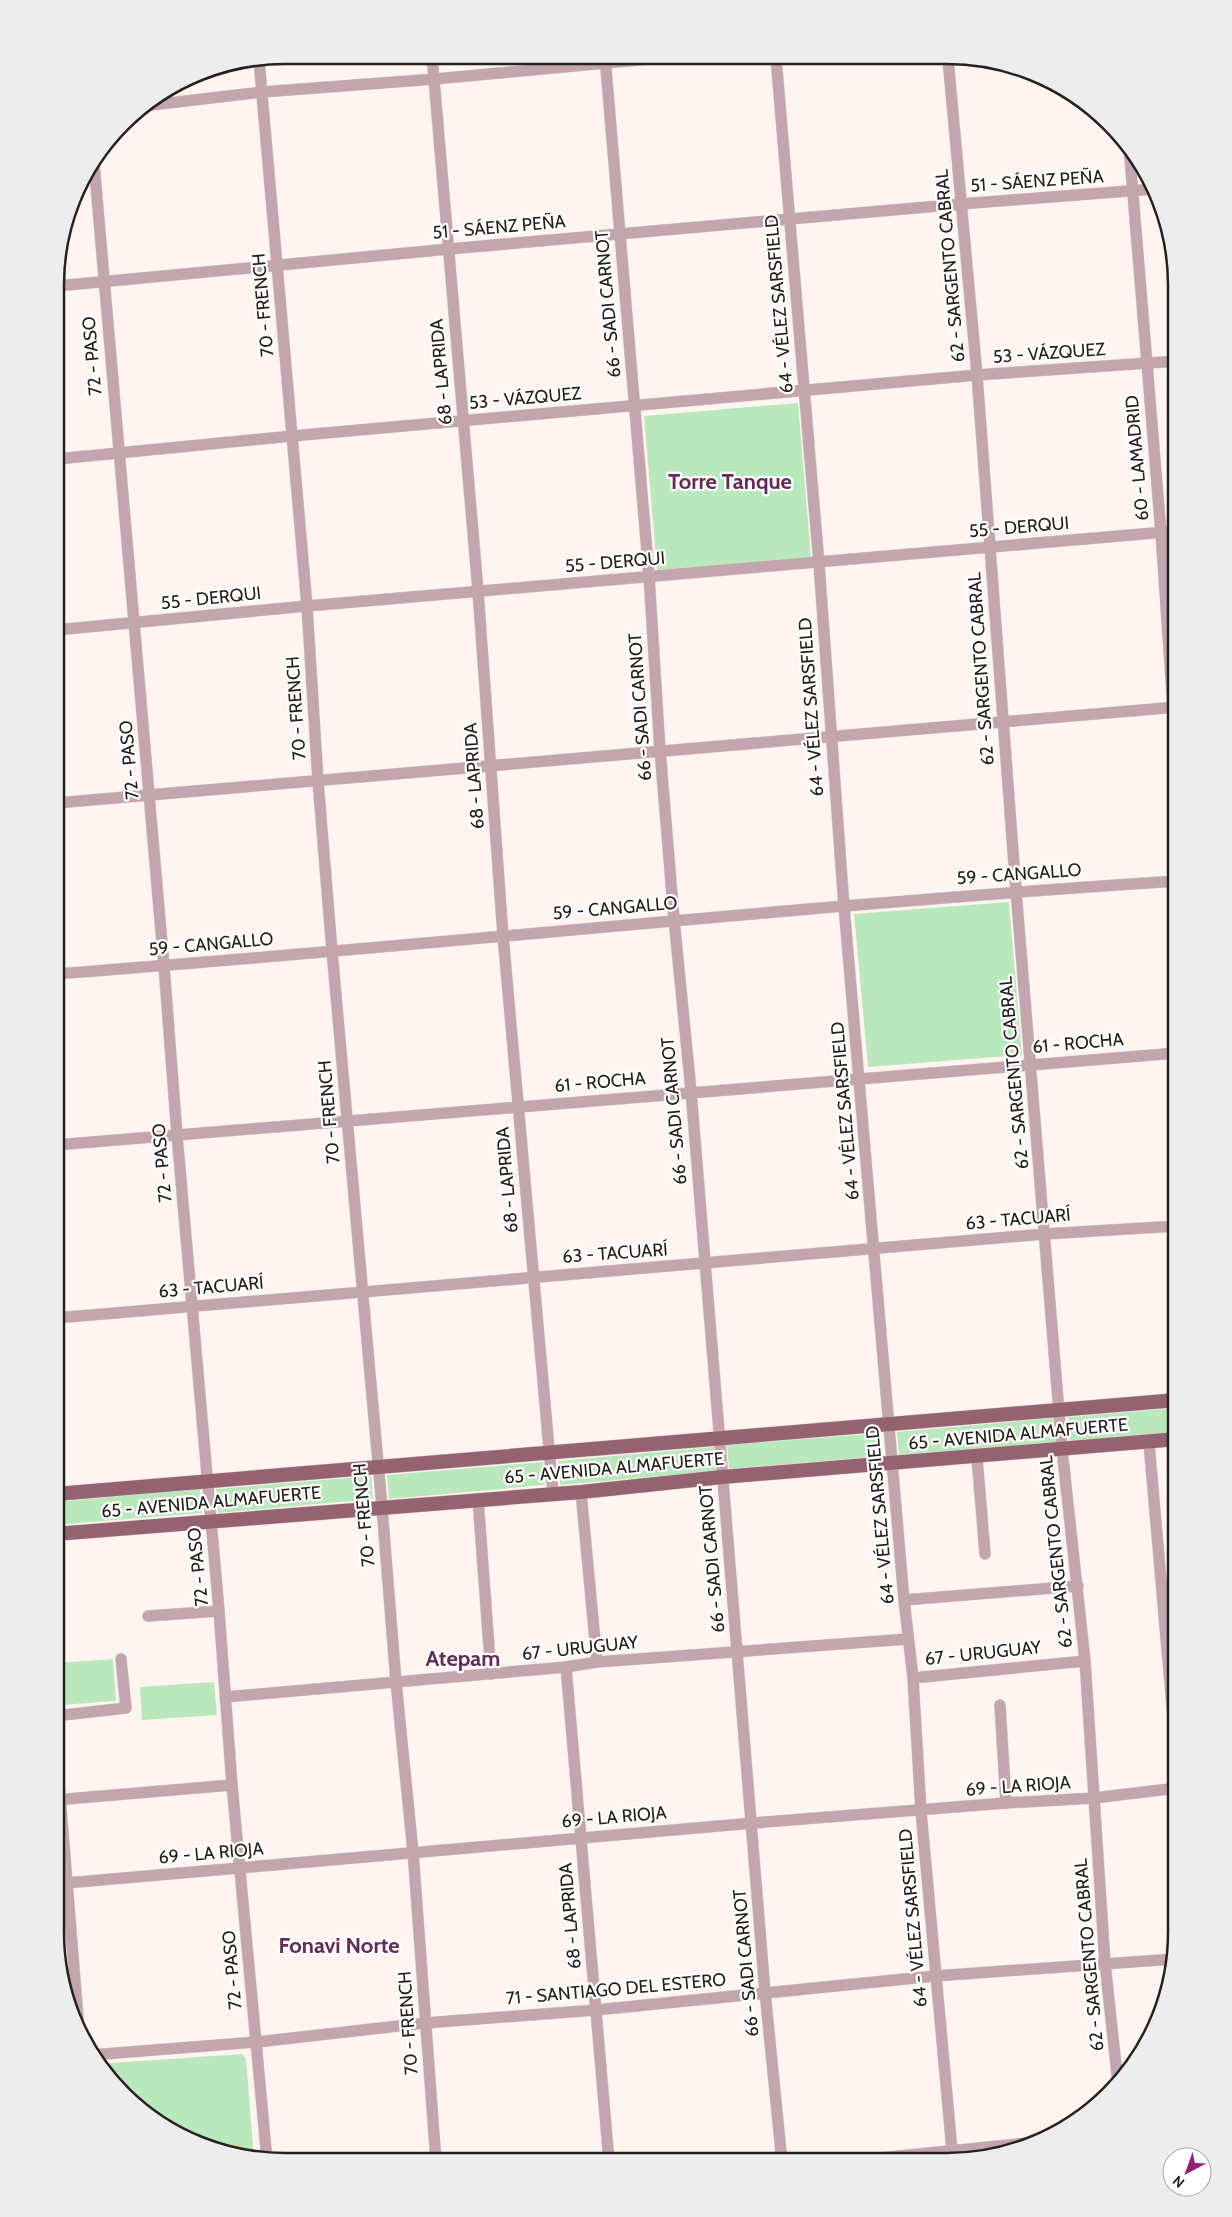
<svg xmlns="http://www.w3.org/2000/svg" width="1232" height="2217" viewBox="0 0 1232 2217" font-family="Cabin,sans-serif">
	<rect width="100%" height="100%" fill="#fff4ef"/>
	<g fill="#b9e8bc">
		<polygon points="798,403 811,558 657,570 644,416"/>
		<polygon points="1009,902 1022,1055 868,1067 854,914"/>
		<polygon points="1177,1408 1177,1432 1070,1441 1068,1417"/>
		<polygon points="1053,1418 1055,1442 899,1455 897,1432"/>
		<polygon points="881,1433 883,1456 729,1469 727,1445"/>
		<polygon points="714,1447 716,1471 560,1485 558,1461"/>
		<polygon points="543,1462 545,1485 389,1499 387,1475"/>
		<polygon points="371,1476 373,1499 218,1513 216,1489"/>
		<polygon points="200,1489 202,1513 55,1525 55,1502"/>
		<polygon points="113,1659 116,1701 60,1705 57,1663"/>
		<polygon points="214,1682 217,1715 142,1720 140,1687"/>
		<polygon points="242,2054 246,2058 254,2160 183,2138 133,2105 97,2064"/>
	</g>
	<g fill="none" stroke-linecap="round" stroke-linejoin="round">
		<g stroke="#dcd2ce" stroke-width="12">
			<g id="minor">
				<polyline points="432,56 478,591 503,936 553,1493"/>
				<polyline points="605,57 649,576 660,750 674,919 691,1091 765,1992 782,2162"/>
				<polyline points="776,58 819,564 844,907 904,1600 913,1678 921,1811 953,2161"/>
				<polyline points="948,59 977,375 1016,891 1062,1449 1085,1661 1105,1963 1118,2084"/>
				<polyline points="259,60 307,606 318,781 332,951 382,1507 396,1682 413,1852 436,2161"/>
				<polyline points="143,106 262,92 435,79 670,57"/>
				<polyline points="1129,146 1161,533 1177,767"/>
				<polyline points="94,163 164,966 177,1135 219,1611 232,1785 267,2160"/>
				<polyline points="57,286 449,249 961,204 1154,189"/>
				<polyline points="57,459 292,436 977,375 1177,361"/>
				<polyline points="56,630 307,606 1177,531"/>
				<polyline points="56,803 1177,707"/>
				<path d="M56,974C430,946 803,905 1177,881"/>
				<polyline points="56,1145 1177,1053"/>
				<polyline points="56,1318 1045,1234 1177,1226"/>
				<polyline points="1149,1443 1177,1764"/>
				<polyline points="977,1457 985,1554"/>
				<polyline points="581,1492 597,1662"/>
				<polyline points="478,1499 491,1674"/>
				<polyline points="904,1600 1078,1586"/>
				<polyline points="148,1616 219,1611"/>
				<polyline points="566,1667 609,2161"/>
				<polyline points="913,1678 1085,1661"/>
				<polyline points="225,1697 566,1667 597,1662 908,1639"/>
				<polyline points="1000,1705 1006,1803"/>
				<polyline points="55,1716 126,1708 121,1659"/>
				<polyline points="55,1734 79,2030"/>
				<polyline points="55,1800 232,1785"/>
				<polyline points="55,1884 753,1823 1006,1803 1094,1798 1177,1788"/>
				<polyline points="91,2055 257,2042 425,2023 596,2010 935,1976 1174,1959"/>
				<polyline points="839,2162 1037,2142"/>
			</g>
		</g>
		<g stroke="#dcd2ce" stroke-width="15">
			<g id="major">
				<polyline points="56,1494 1177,1400"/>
				<polyline points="55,1534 581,1492 722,1477 1177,1439"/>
			</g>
		</g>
		<use href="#minor" stroke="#c3a5ad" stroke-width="11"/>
		<use href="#major" stroke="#946270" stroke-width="14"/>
	</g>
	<g text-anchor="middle" stroke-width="4.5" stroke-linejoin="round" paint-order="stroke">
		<g font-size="18" fill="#27211e" stroke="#fff">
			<text transform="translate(1037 181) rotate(-4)" y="6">51 - SÁENZ PEÑA</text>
			<text transform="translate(499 227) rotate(-5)" y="6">51 - SÁENZ PEÑA</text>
			<text transform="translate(950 266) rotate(-95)" y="6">62 - SARGENTO CABRAL</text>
			<text transform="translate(608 304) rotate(-95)" y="6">66 - SADI CARNOT</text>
			<text transform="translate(779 304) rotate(-95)" y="6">64 - VÉLEZ SARSFIELD</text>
			<text transform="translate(263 305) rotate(-95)" y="6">70 - FRENCH</text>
			<text transform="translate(1049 353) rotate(-4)" y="6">53 - VÁZQUEZ</text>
			<text transform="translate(92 356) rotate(-95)" y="6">72 - PASO</text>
			<text transform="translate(441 372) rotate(-95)" y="6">68 - LAPRIDA</text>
			<text transform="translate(525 398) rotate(-5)" y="6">53 - VÁZQUEZ</text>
			<text transform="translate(1137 458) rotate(-95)" y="6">60 - LAMADRID</text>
			<text transform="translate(1019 527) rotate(-5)" y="6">55 - DERQUI</text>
			<text transform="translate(615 562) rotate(-5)" y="6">55 - DERQUI</text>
			<text transform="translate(211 598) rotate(-6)" y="6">55 - DERQUI</text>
			<text transform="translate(981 669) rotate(-94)" y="6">62 - SARGENTO CABRAL</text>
			<text transform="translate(640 707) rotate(-94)" y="6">66 - SADI CARNOT</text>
			<text transform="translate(811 707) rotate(-94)" y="6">64 - VÉLEZ SARSFIELD</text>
			<text transform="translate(296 708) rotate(-94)" y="6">70 - FRENCH</text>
			<text transform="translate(129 760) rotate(-95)" y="6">72 - PASO</text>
			<text transform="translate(474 776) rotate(-94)" y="6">68 - LAPRIDA</text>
			<text transform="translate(1019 874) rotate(-4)" y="6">59 - CANGALLO</text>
			<text transform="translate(615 908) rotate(-5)" y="6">59 - CANGALLO</text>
			<text transform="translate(211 944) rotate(-5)" y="6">59 - CANGALLO</text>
			<text transform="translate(1078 1043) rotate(-5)" y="6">61 - ROCHA</text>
			<text transform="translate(1014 1073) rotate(-95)" y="6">62 - SARGENTO CABRAL</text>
			<text transform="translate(600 1082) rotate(-5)" y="6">61 - ROCHA</text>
			<text transform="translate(674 1111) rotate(-95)" y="6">66 - SADI CARNOT</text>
			<text transform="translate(845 1111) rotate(-95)" y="6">64 - VÉLEZ SARSFIELD</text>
			<text transform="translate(329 1112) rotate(-95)" y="6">70 - FRENCH</text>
			<text transform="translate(162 1163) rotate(-95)" y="6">72 - PASO</text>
			<text transform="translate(507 1180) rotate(-95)" y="6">68 - LAPRIDA</text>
			<text transform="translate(1018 1219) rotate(-5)" y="6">63 - TACUARÍ</text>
			<text transform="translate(615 1253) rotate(-4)" y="6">63 - TACUARÍ</text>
			<text transform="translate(211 1287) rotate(-5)" y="6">63 - TACUARÍ</text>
			<text transform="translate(1018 1434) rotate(-5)" y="6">65 - AVENIDA ALMAFUERTE</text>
			<text transform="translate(614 1468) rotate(-5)" y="6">65 - AVENIDA ALMAFUERTE</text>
			<text transform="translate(211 1502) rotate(-5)" y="6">65 - AVENIDA ALMAFUERTE</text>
			<text transform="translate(364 1515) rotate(-95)" y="6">70 - FRENCH</text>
			<text transform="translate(880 1515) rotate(-95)" y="6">64 - VÉLEZ SARSFIELD</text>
			<text transform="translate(1056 1552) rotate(-96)" y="6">62 - SARGENTO CABRAL</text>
			<text transform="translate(712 1559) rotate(-95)" y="6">66 - SADI CARNOT</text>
			<text transform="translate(198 1567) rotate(-96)" y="6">72 - PASO</text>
			<text transform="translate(580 1648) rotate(-6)" y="6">67 - URUGUAY</text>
			<text transform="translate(983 1653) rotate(-6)" y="6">67 - URUGUAY</text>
			<text transform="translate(1018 1786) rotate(-4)" y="6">69 - LA RIOJA</text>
			<text transform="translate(614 1817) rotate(-5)" y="6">69 - LA RIOJA</text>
			<text transform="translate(211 1853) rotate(-5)" y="6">69 - LA RIOJA</text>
			<text transform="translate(570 1916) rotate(-95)" y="6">68 - LAPRIDA</text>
			<text transform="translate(913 1918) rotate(-95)" y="6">64 - VÉLEZ SARSFIELD</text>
			<text transform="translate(1089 1955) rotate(-95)" y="6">62 - SARGENTO CABRAL</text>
			<text transform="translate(746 1963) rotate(-95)" y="6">66 - SADI CARNOT</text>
			<text transform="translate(232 1970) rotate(-95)" y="6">72 - PASO</text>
			<text transform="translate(616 1989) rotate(-5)" y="6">71 - SANTIAGO DEL ESTERO</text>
			<text transform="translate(408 2023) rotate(-94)" y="6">70 - FRENCH</text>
		</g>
		<g font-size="22" font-weight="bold" fill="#652b55" stroke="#fff">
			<text x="730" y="489">Torre Tanque</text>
			<text x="463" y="1666">Atepam</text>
			<text x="339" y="1953">Fonavi Norte</text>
		</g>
	</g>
	<path d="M0 0H1232V2217H0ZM285 64H947A221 221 0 0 1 1168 285V1932A221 221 0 0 1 947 2153H285A221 221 0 0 1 64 1932V285A221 221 0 0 1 285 64Z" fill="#eeeded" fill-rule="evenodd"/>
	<path fill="none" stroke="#27211e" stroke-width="2.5" d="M285 64H947A221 221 0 0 1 1168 285V1932A221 221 0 0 1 947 2153H285A221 221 0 0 1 64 1932V285A221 221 0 0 1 285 64Z"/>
	<g transform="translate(1187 2172) rotate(221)"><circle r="24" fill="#ffffff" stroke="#a9a6a5"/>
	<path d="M0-4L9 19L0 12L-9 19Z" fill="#951e7a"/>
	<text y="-8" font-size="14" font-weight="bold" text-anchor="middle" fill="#27211e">N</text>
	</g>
</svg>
